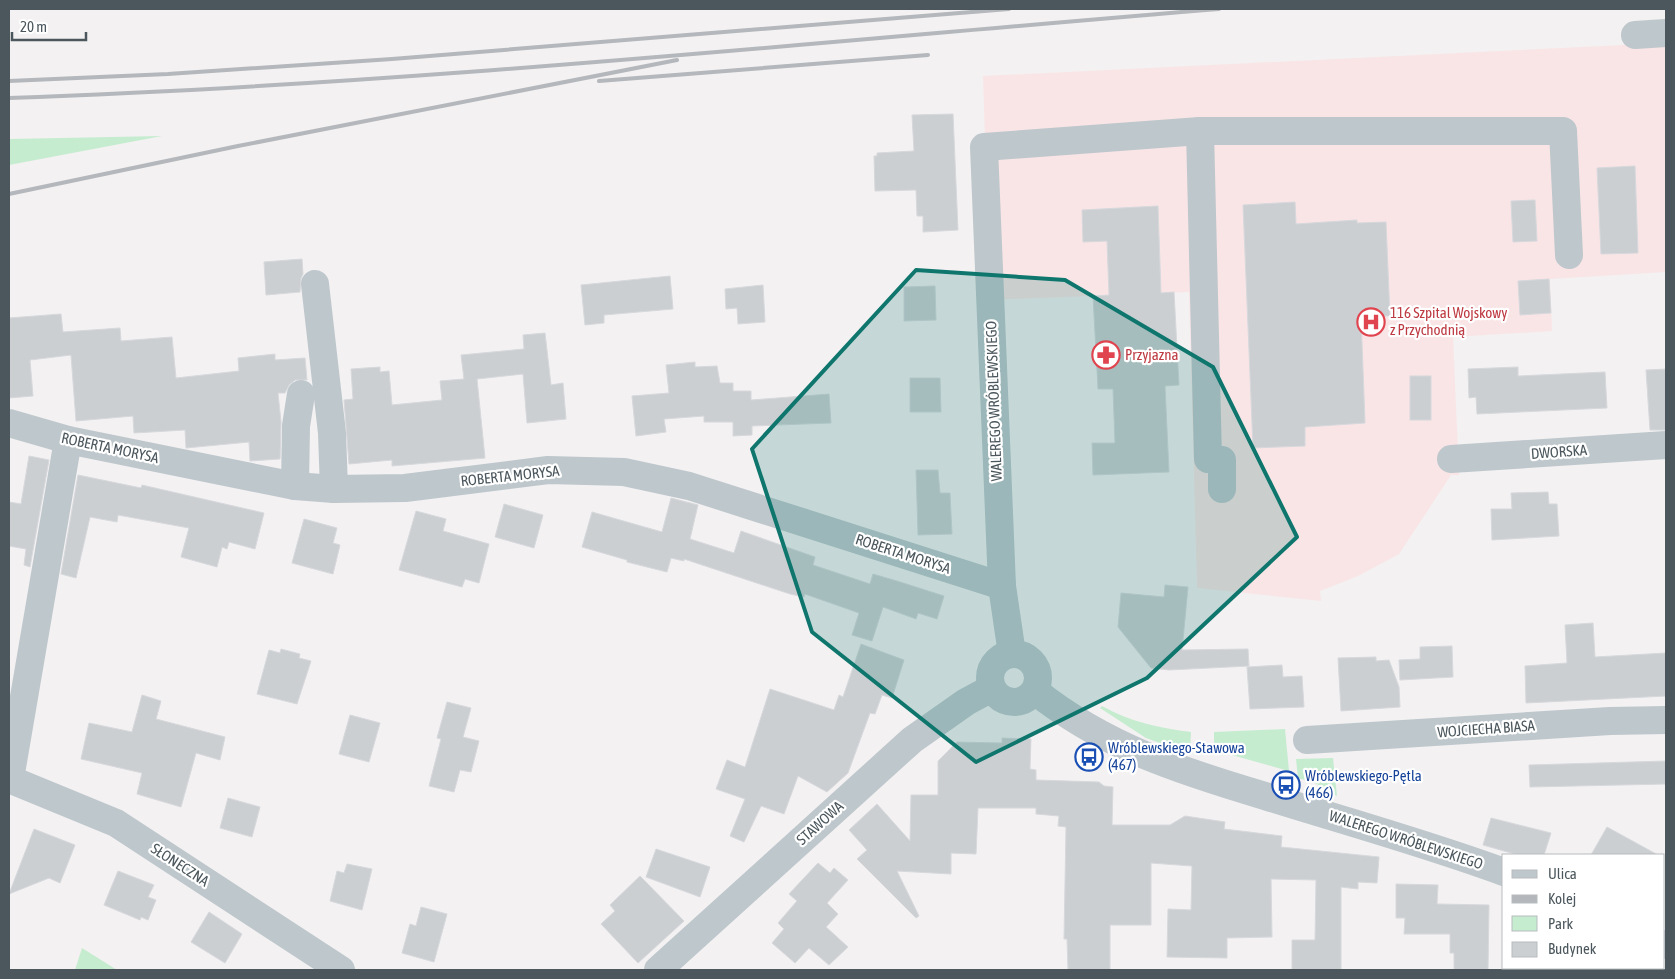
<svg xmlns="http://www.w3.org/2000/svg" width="1675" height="979" viewBox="0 0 1675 979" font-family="'Asap Condensed',sans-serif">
	<rect width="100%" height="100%" fill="#f3f1f2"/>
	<polygon fill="#f9e5e6" points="1666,43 1666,272 1550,279 1552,331 1453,337 1459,475 1451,475 1399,554 1358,576 1320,591 1321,601 1197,588 1189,292 990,300 983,76"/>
	<g fill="#c5eccf">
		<polygon points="162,136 9,165 9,139"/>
		<path d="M1102,706C1130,722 1160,728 1191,732L1190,754L1146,738L1100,708Z"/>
		<polygon points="1285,729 1289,771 1214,750 1214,732"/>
		<polygon points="1333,758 1337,796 1315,783 1298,778 1296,759"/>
		<polygon points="82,948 117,970 75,970"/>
	</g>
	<g fill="#cccfd2" stroke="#d6d8dc">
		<polygon points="953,114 958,230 923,232 923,216 917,216 916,190 875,191 874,156 877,156 877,153 914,151 912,115"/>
		<polygon points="1635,166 1638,253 1601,254 1597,168"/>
		<polygon points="1535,200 1537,241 1513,242 1511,201"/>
		<polygon points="1295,202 1296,224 1357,220 1357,223 1386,222 1390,316 1361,316 1365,423 1305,427 1305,446 1253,448 1243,205"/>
		<polygon points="1158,206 1161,293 1174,292 1179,385 1165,386 1169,472 1093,475 1092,443 1115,443 1113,389 1098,389 1093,296 1109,295 1107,241 1083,242 1082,210"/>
		<polygon points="302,259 303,274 301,278 300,292 266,295 264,262"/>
		<polygon points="670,276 673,309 604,315 604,323 585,325 581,285"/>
		<polygon points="1549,279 1551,313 1520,315 1518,281"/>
		<polygon points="763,285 765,322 738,324 737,308 726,309 725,289"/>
		<polygon points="935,286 936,320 904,321 904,287"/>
		<polygon points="61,314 63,332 120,328 121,341 172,337 176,378 239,371 238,358 275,354 275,360 305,358 307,380 295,380 289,385 285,393 278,393 281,422 280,459 250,461 249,442 186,448 185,430 134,433 133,416 76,421 71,355 30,360 33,396 9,398 9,318"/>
		<polygon points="545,333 551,385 563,383 566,419 527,423 523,374 477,379 485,458 392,466 392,460 349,464 344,400 353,399 351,369 380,367 380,372 389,371 392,405 442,400 440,381 464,379 461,355 524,349 523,335"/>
		<polygon points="695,362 695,367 717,366 720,383 733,383 733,391 751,391 751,400 829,394 831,423 752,426 752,435 733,436 733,422 704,422 704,416 664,419 666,432 636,436 632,396 669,393 666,365"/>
		<polygon points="1518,367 1518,376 1605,372 1607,408 1477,414 1476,397 1469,398 1468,369"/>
		<polygon points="1666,369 1666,430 1650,430 1646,370"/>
		<rect x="1410" y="376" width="21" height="44"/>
		<polygon points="910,378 940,378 941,412 910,412"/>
		<polygon points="29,456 49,460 30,567 24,565 26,549 9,546 9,502 21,504"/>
		<polygon points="916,470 938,470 940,493 950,493 952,534 918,535"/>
		<polygon points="78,475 141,488 142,485 264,513 255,549 229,542 227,549 222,547 217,567 181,557 189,528 118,515 117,522 90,517 76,578 61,574"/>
		<polygon points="1548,492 1549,504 1557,504 1559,536 1492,540 1491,509 1512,509 1511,493"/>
		<polygon points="671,498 698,505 690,539 734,553 741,531 815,557 813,565 870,584 873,574 897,581 944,596 937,619 918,613 916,619 883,607 872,641 852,635 859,613 805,594 804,597 790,594 684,559 684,561 671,558 667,572 627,562 627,560 582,547 592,512 662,532"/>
		<polygon points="504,504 543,515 534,548 495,537"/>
		<polygon points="416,511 446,519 443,531 489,544 479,583 465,579 462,587 399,570"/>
		<polygon points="304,519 337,528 333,543 340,545 333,574 292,563"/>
		<polygon points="1165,585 1188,587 1182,650 1248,649 1249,666 1169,670 1151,668 1118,627 1121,593 1164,597"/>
		<polygon points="1593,623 1595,657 1666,653 1666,696 1526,703 1525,666 1567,663 1565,625"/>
		<polygon points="861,644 904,660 892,698 882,695 875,714 870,713 848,773 827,792 798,776 784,814 761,806 744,842 730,836 745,799 716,789 727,760 745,767 770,689 834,710 839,695 843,697"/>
		<polygon points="1452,646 1453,677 1400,680 1399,660 1420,659 1420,647"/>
		<polygon points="281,649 300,654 299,658 311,661 297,704 257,694 269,650 280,653"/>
		<polygon points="1376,657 1376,661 1389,660 1399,687 1400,707 1341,711 1338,658"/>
		<polygon points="1282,665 1283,677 1302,676 1304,707 1250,709 1247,667"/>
		<polygon points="142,695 161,701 156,719 225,737 220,760 196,753 181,807 137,794 142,773 81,759 89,723 132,732"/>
		<polygon points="447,702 471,708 463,737 479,741 471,772 460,770 454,792 429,786 441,739 437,738"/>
		<polygon points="350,715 380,723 369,762 339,754"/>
		<polygon points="1002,738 1031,739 1030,769 1036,770 1036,780 1099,782 1104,786 1113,787 1112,825 1170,825 1185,816 1225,822 1224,829 1282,836 1281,847 1379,857 1377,883 1358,882 1358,889 1341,887 1341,970 1292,970 1292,940 1315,940 1316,880 1271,879 1272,937 1227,938 1227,958 1167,957 1168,909 1191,910 1192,866 1151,863 1151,925 1110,925 1110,970 1068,970 1067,939 1064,939 1066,827 1058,826 1059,816 1036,814 1036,808 978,808 976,854 951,853 951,874 897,871 919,916 916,918 857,859 867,850 849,830 877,804 910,841 911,795 938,795 938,761 957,742 1002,743"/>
		<polygon points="1666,761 1666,784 1530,787 1529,765"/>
		<polygon points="228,798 260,807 252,837 220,828"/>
		<polygon points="1491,818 1551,833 1544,855 1518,855 1483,845"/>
		<polygon points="1607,827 1658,855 1591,855"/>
		<polygon points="34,829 75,845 60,883 49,878 9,894"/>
		<polygon points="656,849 710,867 700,897 646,877"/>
		<polygon points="818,863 830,873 834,868 848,880 827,903 838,914 826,927 848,947 829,965 809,948 795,963 772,943 784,929 778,923 797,901 789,894"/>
		<polygon points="347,864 372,869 362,910 330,901 337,871 344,873"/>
		<polygon points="118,871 154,885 148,897 156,900 148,920 141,917 140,920 104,905"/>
		<polygon points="640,876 684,921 638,963 601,924 615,911 610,905"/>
		<polygon points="1396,884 1438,885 1437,904 1489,905 1488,970 1454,970 1454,953 1450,953 1450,934 1404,934 1405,918 1396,918"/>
		<polygon points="421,907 447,914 434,962 402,953 410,924 416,926"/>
		<polygon points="209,912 242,934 225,963 191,942"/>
	</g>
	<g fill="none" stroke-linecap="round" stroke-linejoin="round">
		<g stroke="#bec7cc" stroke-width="28">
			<polyline points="1635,35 1666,33"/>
			<polyline points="1200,131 1208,459 1222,460 1222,489"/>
			<polyline points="315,284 332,433 334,489"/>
			<polyline points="9,423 68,440 295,486 334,489 405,488 548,470 624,472 689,486 1002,586"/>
			<polyline points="1451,459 1666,445"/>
			<polyline points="295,486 296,426 301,394"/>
			<circle cx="1014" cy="678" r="24"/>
			<polyline points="1012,654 1002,586 984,147 1200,131 1563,131 1569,255"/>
			<path d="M1035,691C1105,747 1181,771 1265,796C1345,821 1425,843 1504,872"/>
			<polyline points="1307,740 1610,721 1666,720"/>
			<polyline points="9,779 116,823 341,970"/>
			<polyline points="10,779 68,440"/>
			<polyline points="1664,944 1666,945"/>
			<polyline points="658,970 912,740 966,702 992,688"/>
		</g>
		<g stroke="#b4b7bb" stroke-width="4">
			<polyline points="9,81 168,74 392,59 1009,9"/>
			<polyline points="599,81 928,55"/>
			<path d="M9,98C413,84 816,42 1219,9"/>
			<polyline points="9,194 238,146 677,60"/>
		</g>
	</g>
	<path fill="#0f766e" fill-opacity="0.2" stroke="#0f766e" stroke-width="4" stroke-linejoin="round" d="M916,270L1065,280L1213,367L1297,537L1147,678L976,762L812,632L752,449Z"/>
	<defs>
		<g id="hospital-ring" transform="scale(1.4375)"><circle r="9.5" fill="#fff" stroke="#e0444e" stroke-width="1.5"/><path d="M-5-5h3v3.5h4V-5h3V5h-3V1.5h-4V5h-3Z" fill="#e0444e"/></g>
		<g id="pharmacy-ring" transform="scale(1.4375)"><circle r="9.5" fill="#fff" stroke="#e0444e" stroke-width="1.5"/><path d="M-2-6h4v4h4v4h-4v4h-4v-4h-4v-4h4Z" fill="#e0444e"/></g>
		<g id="bus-ring" transform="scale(1.4375)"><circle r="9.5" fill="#fff" stroke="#1a4fb4" stroke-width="1.5"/><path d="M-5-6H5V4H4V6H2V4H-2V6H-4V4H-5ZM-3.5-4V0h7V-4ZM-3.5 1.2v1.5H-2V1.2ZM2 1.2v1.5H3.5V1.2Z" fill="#1a4fb4"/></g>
	</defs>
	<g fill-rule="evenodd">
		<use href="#hospital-ring" x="1371" y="322"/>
		<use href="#pharmacy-ring" x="1106" y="355"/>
		<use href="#bus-ring" x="1089" y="757"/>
		<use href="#bus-ring" x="1286" y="785"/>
	</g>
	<g text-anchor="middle" stroke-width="4.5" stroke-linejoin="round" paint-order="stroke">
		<g font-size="15" fill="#be3a42" stroke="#fff" text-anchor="start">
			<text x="1390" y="318">116 Szpital Wojskowy<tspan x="1390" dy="17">z Przychodnią</tspan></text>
			<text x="1125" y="360">Przyjazna</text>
		</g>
		<g font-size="15" fill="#4b575d" stroke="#fff">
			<text transform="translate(994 401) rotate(-92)" y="5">WALEREGO WRÓBLEWSKIEGO</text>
			<text transform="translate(110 448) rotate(12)" y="5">ROBERTA MORYSA</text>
			<text transform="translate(1559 452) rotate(-4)" y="5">DWORSKA</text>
			<text transform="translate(510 476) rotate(-6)" y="5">ROBERTA MORYSA</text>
			<text transform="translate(903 554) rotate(18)" y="5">ROBERTA MORYSA</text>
			<text transform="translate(1486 729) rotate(-4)" y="5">WOJCIECHA BIASA</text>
			<text transform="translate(820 823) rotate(-42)" y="5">STAWOWA</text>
			<text transform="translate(1406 840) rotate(18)" y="5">WALEREGO WRÓBLEWSKIEGO</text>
			<text transform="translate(180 865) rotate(33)" y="5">SŁONECZNA</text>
		</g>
		<g font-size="15" fill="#164399" stroke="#fff" text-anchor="start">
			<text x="1108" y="753">Wróblewskiego-Stawowa<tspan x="1108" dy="17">(467)</tspan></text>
			<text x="1305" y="781">Wróblewskiego-Pętla<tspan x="1305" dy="17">(466)</tspan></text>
		</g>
	</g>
	<rect width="1675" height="979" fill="none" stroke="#4b575d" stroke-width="20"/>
	<rect x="1502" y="854" width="162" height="115" fill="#ffffff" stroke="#b7bcbe"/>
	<rect x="1512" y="870" width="25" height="8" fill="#bec7cc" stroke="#b7bcbe"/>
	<text x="1548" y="879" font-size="15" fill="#4b575d">Ulica</text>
	<rect x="1512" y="895" width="25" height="8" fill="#b4b7bb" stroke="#b7bcbe"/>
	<text x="1548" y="904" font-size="15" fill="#4b575d">Kolej</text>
	<rect x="1512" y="916" width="25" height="15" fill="#c5eccf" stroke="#b7bcbe"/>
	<text x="1548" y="929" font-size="15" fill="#4b575d">Park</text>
	<rect x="1512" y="942" width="25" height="15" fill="#cccfd2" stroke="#b7bcbe"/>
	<text x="1548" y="954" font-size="15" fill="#4b575d">Budynek</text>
	<path d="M12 32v8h74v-8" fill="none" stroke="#4b575d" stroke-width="2.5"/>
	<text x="20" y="32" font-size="15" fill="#4b575d" stroke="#ffffff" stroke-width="4" paint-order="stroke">20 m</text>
</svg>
